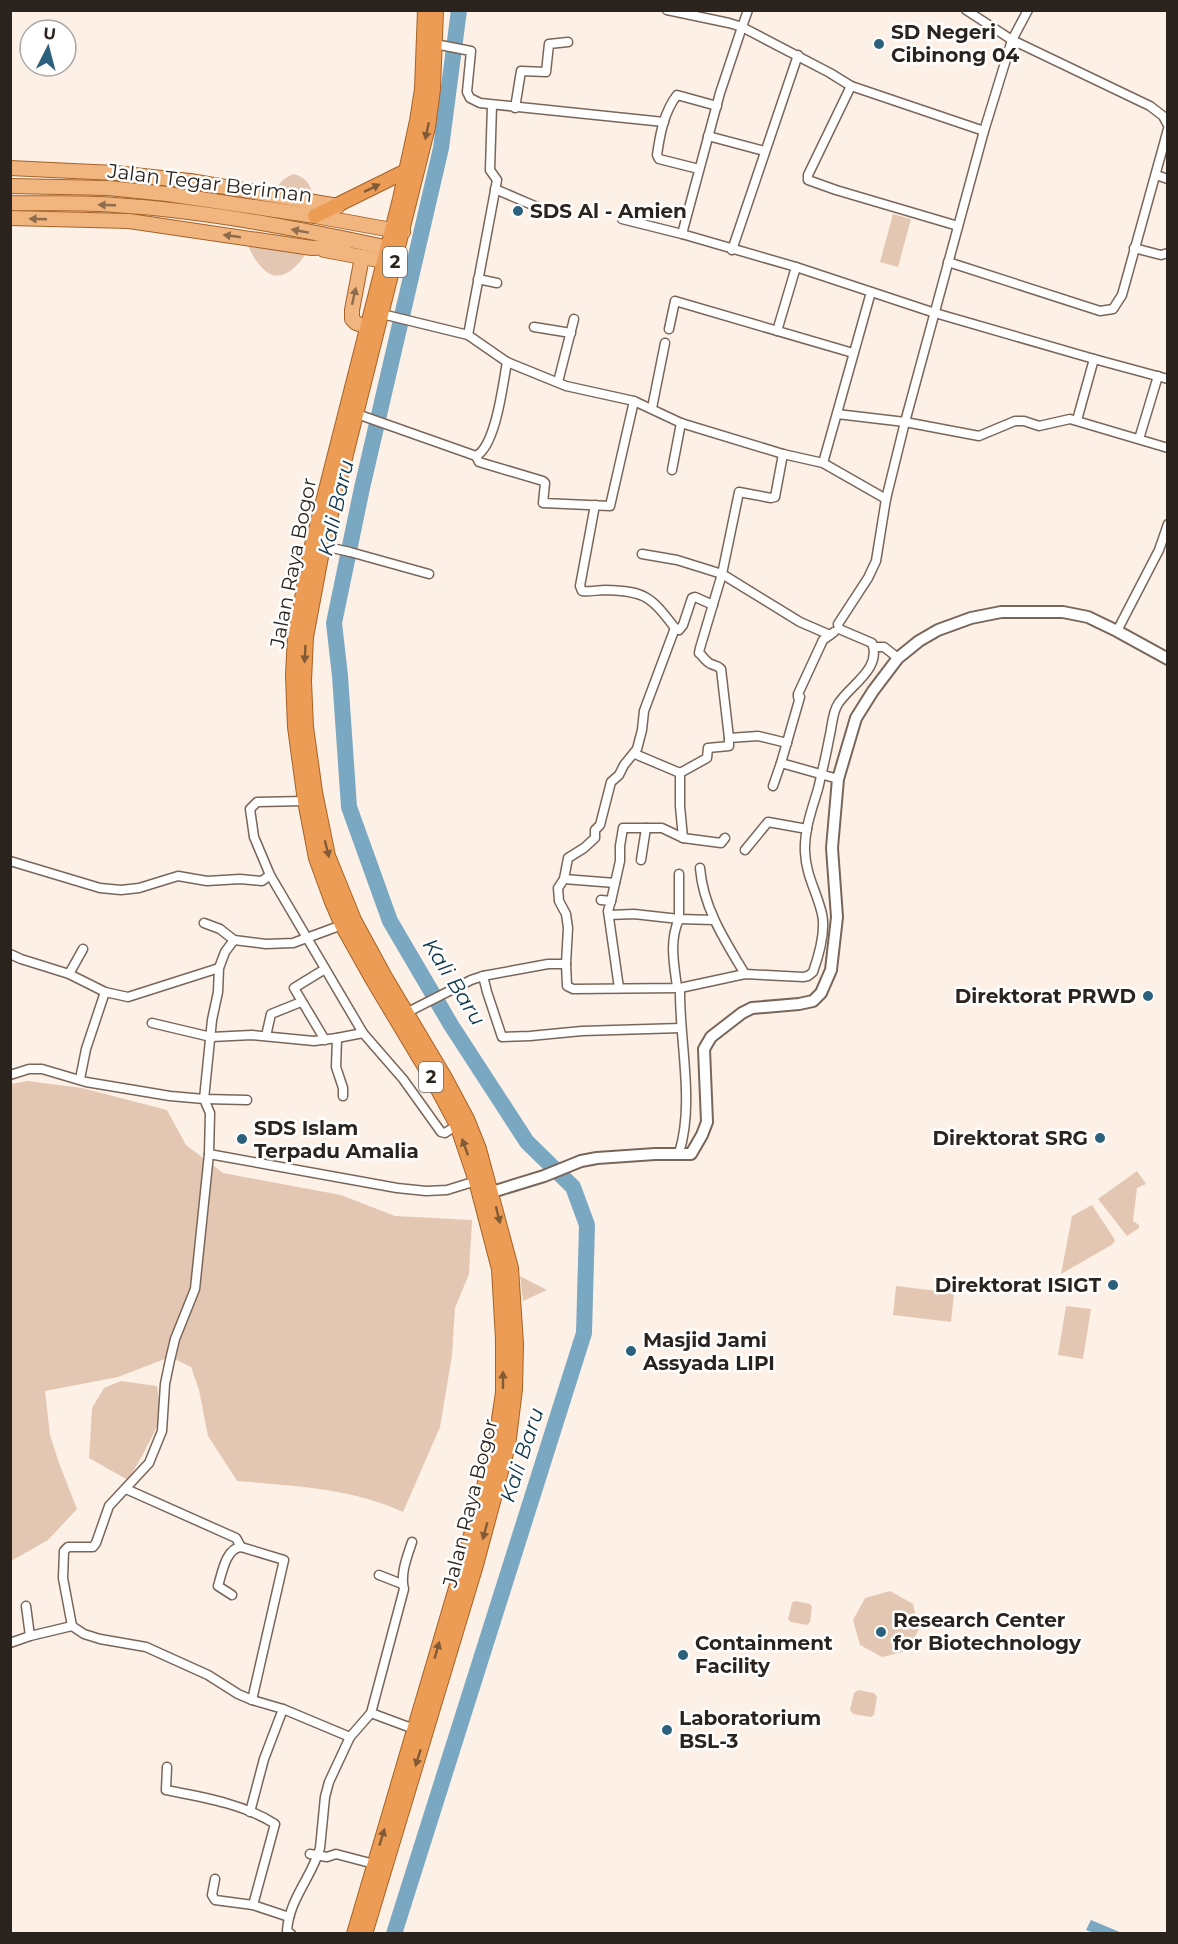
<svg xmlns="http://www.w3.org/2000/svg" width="1178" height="1944" viewBox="0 0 1178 1944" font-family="Montserrat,sans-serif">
	<rect width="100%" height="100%" fill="#fdf0e7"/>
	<g fill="#e4c7b2">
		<path d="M294,174C308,178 312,187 313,200L274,193C279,183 283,178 294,174Z"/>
		<polygon points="893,214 911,219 898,267 880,262"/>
		<path d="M248,241L309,249C296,270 277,289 258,263C252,255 249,250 248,241Z"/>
		<path d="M27,1081L82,1088L167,1110L186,1145L223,1173L341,1195L395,1216L472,1220L469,1274L455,1308L452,1355L440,1427L403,1512C352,1488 293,1486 237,1481L208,1436L199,1390L191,1367L170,1357L118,1377L45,1391L50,1435L59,1463L77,1509L48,1540L11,1561V1084Z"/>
		<polygon points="1137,1171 1146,1184 1137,1188 1133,1221 1139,1225 1139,1228 1127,1236 1098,1199"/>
		<polygon points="1092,1205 1115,1240 1113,1244 1061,1274 1072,1216"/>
		<polygon points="520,1276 547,1290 523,1301"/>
		<polygon points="896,1286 954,1293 951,1322 893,1315"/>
		<polygon points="1066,1306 1091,1309 1083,1359 1058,1355"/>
		<polygon points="121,1381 157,1386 162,1417 142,1456 128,1480 89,1458 92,1408 104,1388"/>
		<polygon points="890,1591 913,1604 919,1629 907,1651 882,1657 860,1645 853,1620 865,1598"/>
		<polygon points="795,1601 810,1604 812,1607 810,1622 807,1625 791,1622 788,1619 792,1603"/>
		<polygon points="858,1690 874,1693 877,1697 874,1715 871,1717 853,1714 850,1710 854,1693"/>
	</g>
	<polygon fill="#7aa7c1" points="1091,1920 1122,1933 1094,1933 1086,1930"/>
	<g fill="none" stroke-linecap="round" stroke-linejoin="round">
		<polyline stroke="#7aa7c1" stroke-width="16" points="394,1934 584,1333 587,1225 573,1187 527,1142 451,1025 390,921 349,807 340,676 334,623 362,488 441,148 459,10"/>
		<g stroke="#796659" stroke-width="11">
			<g id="minor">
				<polyline points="667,10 729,23 742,27 720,93 682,234 796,267 935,313 1094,359 1168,379"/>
				<polyline points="748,10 742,27 830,73 851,86 984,131"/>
				<polyline points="966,10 1012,40 1150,106 1163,116 1168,125"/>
				<polyline points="435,44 471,51 467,92 470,98 480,103 664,122"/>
				<polyline points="851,86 808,175 808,180 836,190 958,226"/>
				<polyline points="515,108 521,71 546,72 549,44 568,42"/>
				<polyline points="708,136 764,151"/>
				<path d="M699,169L659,159L657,155C660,134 664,112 677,95L717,106"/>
				<polyline points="1156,175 1168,179"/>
				<polyline points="495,189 544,210"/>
				<polyline points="622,219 682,234"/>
				<polyline points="1134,248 1161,255 1168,253"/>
				<polyline points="732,250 798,55"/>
				<polyline points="948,262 1100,311 1113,309 1122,295 1168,129"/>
				<polyline points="478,279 497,283"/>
				<polyline points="382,314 468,335 507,362 566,386 634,401 681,423 783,454 823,463 886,499"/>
				<polyline points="534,327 571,333"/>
				<polyline points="669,329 675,301 853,353"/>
				<polyline points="777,331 796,267"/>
				<polyline points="468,335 497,180 490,170 492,105"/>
				<polyline points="558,382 574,319"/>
				<polyline points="652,408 665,343"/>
				<polyline points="357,414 476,456 479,462 543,481 545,483 543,503 610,506 634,401"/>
				<polyline points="837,414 905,422 979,436 1015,421 1024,421 1039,426 1070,419 1168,448"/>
				<polyline points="1077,420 1094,359"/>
				<polyline points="1139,439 1158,376"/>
				<path d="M476,456C496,446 503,383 507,362"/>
				<polyline points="823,463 871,292"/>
				<polyline points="672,470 681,423"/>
				<path d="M595,505L580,586L582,591C590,592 597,590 605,590C646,591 651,597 675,628L679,630L683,625L692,598L695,597L713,605"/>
				<polyline points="323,546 350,552 429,574"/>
				<polyline points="642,554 677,560 722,574 800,622 830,635"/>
				<polyline points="1117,631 1159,550 1168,524"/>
				<polyline points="874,647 884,647 898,658"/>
				<path d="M729,738L721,669C717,665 715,666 711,664C706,662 703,656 699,653L700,648L722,574L739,492L771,498L775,497L783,454"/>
				<polyline points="635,754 680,773 707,758 708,748 729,746 729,738 758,736 787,743"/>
				<polyline points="781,763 800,697 798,697 798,694 823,640 834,632"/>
				<polyline points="680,773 680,806 683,838"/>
				<polyline points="773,786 781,763 838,779"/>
				<polyline points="745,850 768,822 807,829"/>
				<polyline points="641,860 646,828"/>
				<polyline points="10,861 100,888 121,890 139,888 178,876 207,881 240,879 262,881 270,875 254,837 250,809 257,802 305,801"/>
				<path d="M700,868C703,907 725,941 745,974"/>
				<polyline points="679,874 679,919 714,920"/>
				<polyline points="270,875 363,1033 403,1079 441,1132 445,1133 457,1125"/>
				<polyline points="564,879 615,883"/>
				<polyline points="601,900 611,901 608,911 619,988"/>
				<polyline points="611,901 620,861 620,846 623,828 662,828 683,838 721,843 725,838"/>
				<path d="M609,915L634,914L679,919C669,941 674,964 677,987"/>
				<polyline points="204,923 220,929 234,940 266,944 293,943 342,925"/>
				<polyline points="234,940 225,952 219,968 218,992 212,1020 204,1099 247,1100"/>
				<polyline points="83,949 69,974 105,992 128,997 219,968"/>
				<polyline points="10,954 21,959 69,974"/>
				<polyline points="566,964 568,928 566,914 559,901 558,888 564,879 568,858 584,848 595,838 595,830 600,825 611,782 619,775 624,765 637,749 642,730 644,711 675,628"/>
				<polyline points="325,969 294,988 325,1040"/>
				<polyline points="483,976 487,992 502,1037 530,1036 582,1031 681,1028"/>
				<path d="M402,1015L471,980L483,976L548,964H566L567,986L573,989L680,988L745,974L803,977L808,976L813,972C819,955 826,932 822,914C817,892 806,876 805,852C804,830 812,809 818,789C822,772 826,756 829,739C832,728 832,713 838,704C850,685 882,669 872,643L839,629L838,624L868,578L876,561L886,499L905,422L984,131L1012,40L1028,10"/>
				<polyline points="152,1023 211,1037 252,1035 314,1041 337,1038 363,1033"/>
				<polyline points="266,1036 271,1014 301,1002"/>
				<polyline points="337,1038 336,1067 343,1088 343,1096"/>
				<polyline points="10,1075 29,1069 42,1069 86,1082 170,1096 204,1099 210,1113 209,1154 397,1188 426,1191 447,1190 476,1181"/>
				<polyline points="80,1079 86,1049 105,992"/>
				<path d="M679,1153C695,1103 679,1040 680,988"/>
				<polyline points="209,1154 195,1289 175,1339 170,1360 165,1384 162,1431 149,1463 109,1506 96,1543 93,1547 68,1547 64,1551 63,1578 72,1626 84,1634 100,1639 146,1647 208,1675 238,1694 252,1700 283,1709 350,1737 371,1713 414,1729"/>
				<polyline points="126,1489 236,1538 241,1547"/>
				<polyline points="379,1575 402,1584"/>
				<path d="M232,1595L218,1586C222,1573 226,1548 241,1547L284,1560L252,1700"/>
				<polyline points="26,1606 30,1636"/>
				<polyline points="10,1643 30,1636 72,1626"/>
				<path d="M371,1713L404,1589C400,1574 407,1557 412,1542"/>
				<path d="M167,1767L166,1790C202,1797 244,1804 275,1824L253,1905"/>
				<polyline points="250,1812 264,1759 283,1709"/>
				<polyline points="310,1854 327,1857 336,1854 374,1864"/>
				<polyline points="215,1879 212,1895 215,1900 253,1905 289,1917"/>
				<path d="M291,1934L287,1931C289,1899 312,1877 320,1848L325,1797L329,1782L350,1737"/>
			</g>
		</g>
		<g stroke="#796659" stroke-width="14">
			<polyline id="tertiary" points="492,1192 544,1176 581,1161 597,1158 655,1154 691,1154 702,1135 707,1122 704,1049 711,1037 742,1013 752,1008 799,1004 813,1001 821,993 831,970 837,917 832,848 838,779 856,718 873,691 898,658 919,641 938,630 971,618 1001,612 1063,612 1088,617 1117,631 1168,659"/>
		</g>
		<g stroke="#a56226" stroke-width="16">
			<g id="primary">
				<polyline points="10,168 115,173 190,181 338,206"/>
				<polyline points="10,186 108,188 167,194 315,216 403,232"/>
				<path d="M10,203C45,204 81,202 115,205C210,211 305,230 398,250"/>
				<polyline points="10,218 129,221 312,248 330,247 347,242"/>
				<polyline points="324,250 384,261"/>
				<polyline points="362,257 352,310 352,319 356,323 367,327"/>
			</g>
		</g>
		<g stroke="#a56226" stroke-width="16">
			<g id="trunk">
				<polyline points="315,216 406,171"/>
				<polyline points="354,1934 464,1561 495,1445 503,1393 503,1339 499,1269 476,1181 457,1125 435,1084 374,982 342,925 332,902 316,858 305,801 295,727 293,675 295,636 312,545 400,199 417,121 422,89 425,10"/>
				<polyline points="365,1934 476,1565 508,1446 515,1389 516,1344 511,1268 479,1149 467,1119 444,1076 385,977 354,920 328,856 315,792 306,727 304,681 306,637 323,546 428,127 433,89 436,10"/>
			</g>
		</g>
		<use href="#minor" stroke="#fff" stroke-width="8"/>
		<use href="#tertiary" stroke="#fff" stroke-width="10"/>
		<use href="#primary" stroke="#f1b57f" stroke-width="14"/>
		<use href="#trunk" stroke="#ec9c54" stroke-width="14"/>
	</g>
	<defs><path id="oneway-solid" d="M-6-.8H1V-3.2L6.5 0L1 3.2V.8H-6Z" transform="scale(1.5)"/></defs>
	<g fill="#825a36">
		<use href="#oneway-solid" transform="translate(427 131) rotate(102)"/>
		<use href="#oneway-solid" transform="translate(372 188) rotate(-26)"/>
		<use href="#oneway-solid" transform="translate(305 654) rotate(93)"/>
		<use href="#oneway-solid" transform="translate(327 849) rotate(76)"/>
		<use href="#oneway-solid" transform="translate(465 1147) rotate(-110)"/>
		<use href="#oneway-solid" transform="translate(498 1215) rotate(76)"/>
		<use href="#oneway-solid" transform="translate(503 1380) rotate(-90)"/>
		<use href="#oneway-solid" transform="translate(485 1531) rotate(105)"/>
		<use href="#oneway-solid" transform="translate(437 1650) rotate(-74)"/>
		<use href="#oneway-solid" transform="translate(418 1758) rotate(107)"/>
		<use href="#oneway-solid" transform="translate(382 1837) rotate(-73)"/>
	</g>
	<g fill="#8e6c4e">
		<use href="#oneway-solid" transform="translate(107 205) rotate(-178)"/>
		<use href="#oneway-solid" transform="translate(38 219) rotate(-178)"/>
		<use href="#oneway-solid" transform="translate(300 231) rotate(-170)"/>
		<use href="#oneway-solid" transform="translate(232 236) rotate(-172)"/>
		<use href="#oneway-solid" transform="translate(354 296) rotate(-77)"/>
	</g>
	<g fill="#2c617d" stroke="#fff" stroke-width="2">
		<circle cx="879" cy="44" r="6"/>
		<circle cx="518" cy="211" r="6"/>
		<circle cx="1148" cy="996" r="6"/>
		<circle cx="1100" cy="1138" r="6"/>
		<circle cx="242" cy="1139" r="6"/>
		<circle cx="1113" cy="1285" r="6"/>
		<circle cx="631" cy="1351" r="6"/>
		<circle cx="881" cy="1632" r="6"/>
		<circle cx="683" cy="1655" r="6"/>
		<circle cx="667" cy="1730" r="6"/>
	</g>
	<g text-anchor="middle" stroke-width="5" stroke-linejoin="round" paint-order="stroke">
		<g fill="#fff" stroke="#6b6662" stroke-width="1.5">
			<rect x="383" y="247" width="24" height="30" rx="4.5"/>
			<rect x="419" y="1062" width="24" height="30" rx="4.5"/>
		</g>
		<g font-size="18" font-weight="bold" fill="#2b241e">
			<text x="395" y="268">2</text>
			<text x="431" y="1083">2</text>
		</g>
		<g font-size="20" font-weight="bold" fill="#2b241e" stroke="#fff" text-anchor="start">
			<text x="891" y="39">SD Negeri<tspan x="891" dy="23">Cibinong 04</tspan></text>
			<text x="530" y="218">SDS Al - Amien</text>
			<text x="1136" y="1003" text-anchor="end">Direktorat PRWD</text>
			<text x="254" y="1135">SDS Islam<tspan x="254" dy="23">Terpadu Amalia</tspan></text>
			<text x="1088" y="1145" text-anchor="end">Direktorat SRG</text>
			<text x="1101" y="1292" text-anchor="end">Direktorat ISIGT</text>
			<text x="643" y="1347">Masjid Jami<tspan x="643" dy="23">Assyada LIPI</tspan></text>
			<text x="893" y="1627">Research Center<tspan x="893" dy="23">for Biotechnology</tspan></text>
			<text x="695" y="1650">Containment<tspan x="695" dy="23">Facility</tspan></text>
			<text x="679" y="1725">Laboratorium<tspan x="679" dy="23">BSL-3</tspan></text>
		</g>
		<g font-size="20" fill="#2b241e" stroke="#fff">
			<text transform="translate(210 183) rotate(7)" y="7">Jalan Tegar Beriman</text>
			<text transform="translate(293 563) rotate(-79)" y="7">Jalan Raya Bogor</text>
			<text transform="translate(470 1503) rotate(-76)" y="7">Jalan Raya Bogor</text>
		</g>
		<g font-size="21" font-style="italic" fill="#10364a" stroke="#fff">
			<text transform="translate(336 508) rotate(-77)" y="7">Kali Baru</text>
			<text transform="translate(454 982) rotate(58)" y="7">Kali Baru</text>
			<text transform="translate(522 1455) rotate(-72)" y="7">Kali Baru</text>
		</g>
	</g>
	<rect width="1178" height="1944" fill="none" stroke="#2b241e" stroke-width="24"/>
	<g transform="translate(48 48) rotate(6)"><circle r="28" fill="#ffffff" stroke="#aaa7a5" stroke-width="1.5"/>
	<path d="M0-4.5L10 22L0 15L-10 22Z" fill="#2c617d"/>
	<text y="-9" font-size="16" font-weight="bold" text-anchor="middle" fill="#2b241e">U</text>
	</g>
</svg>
